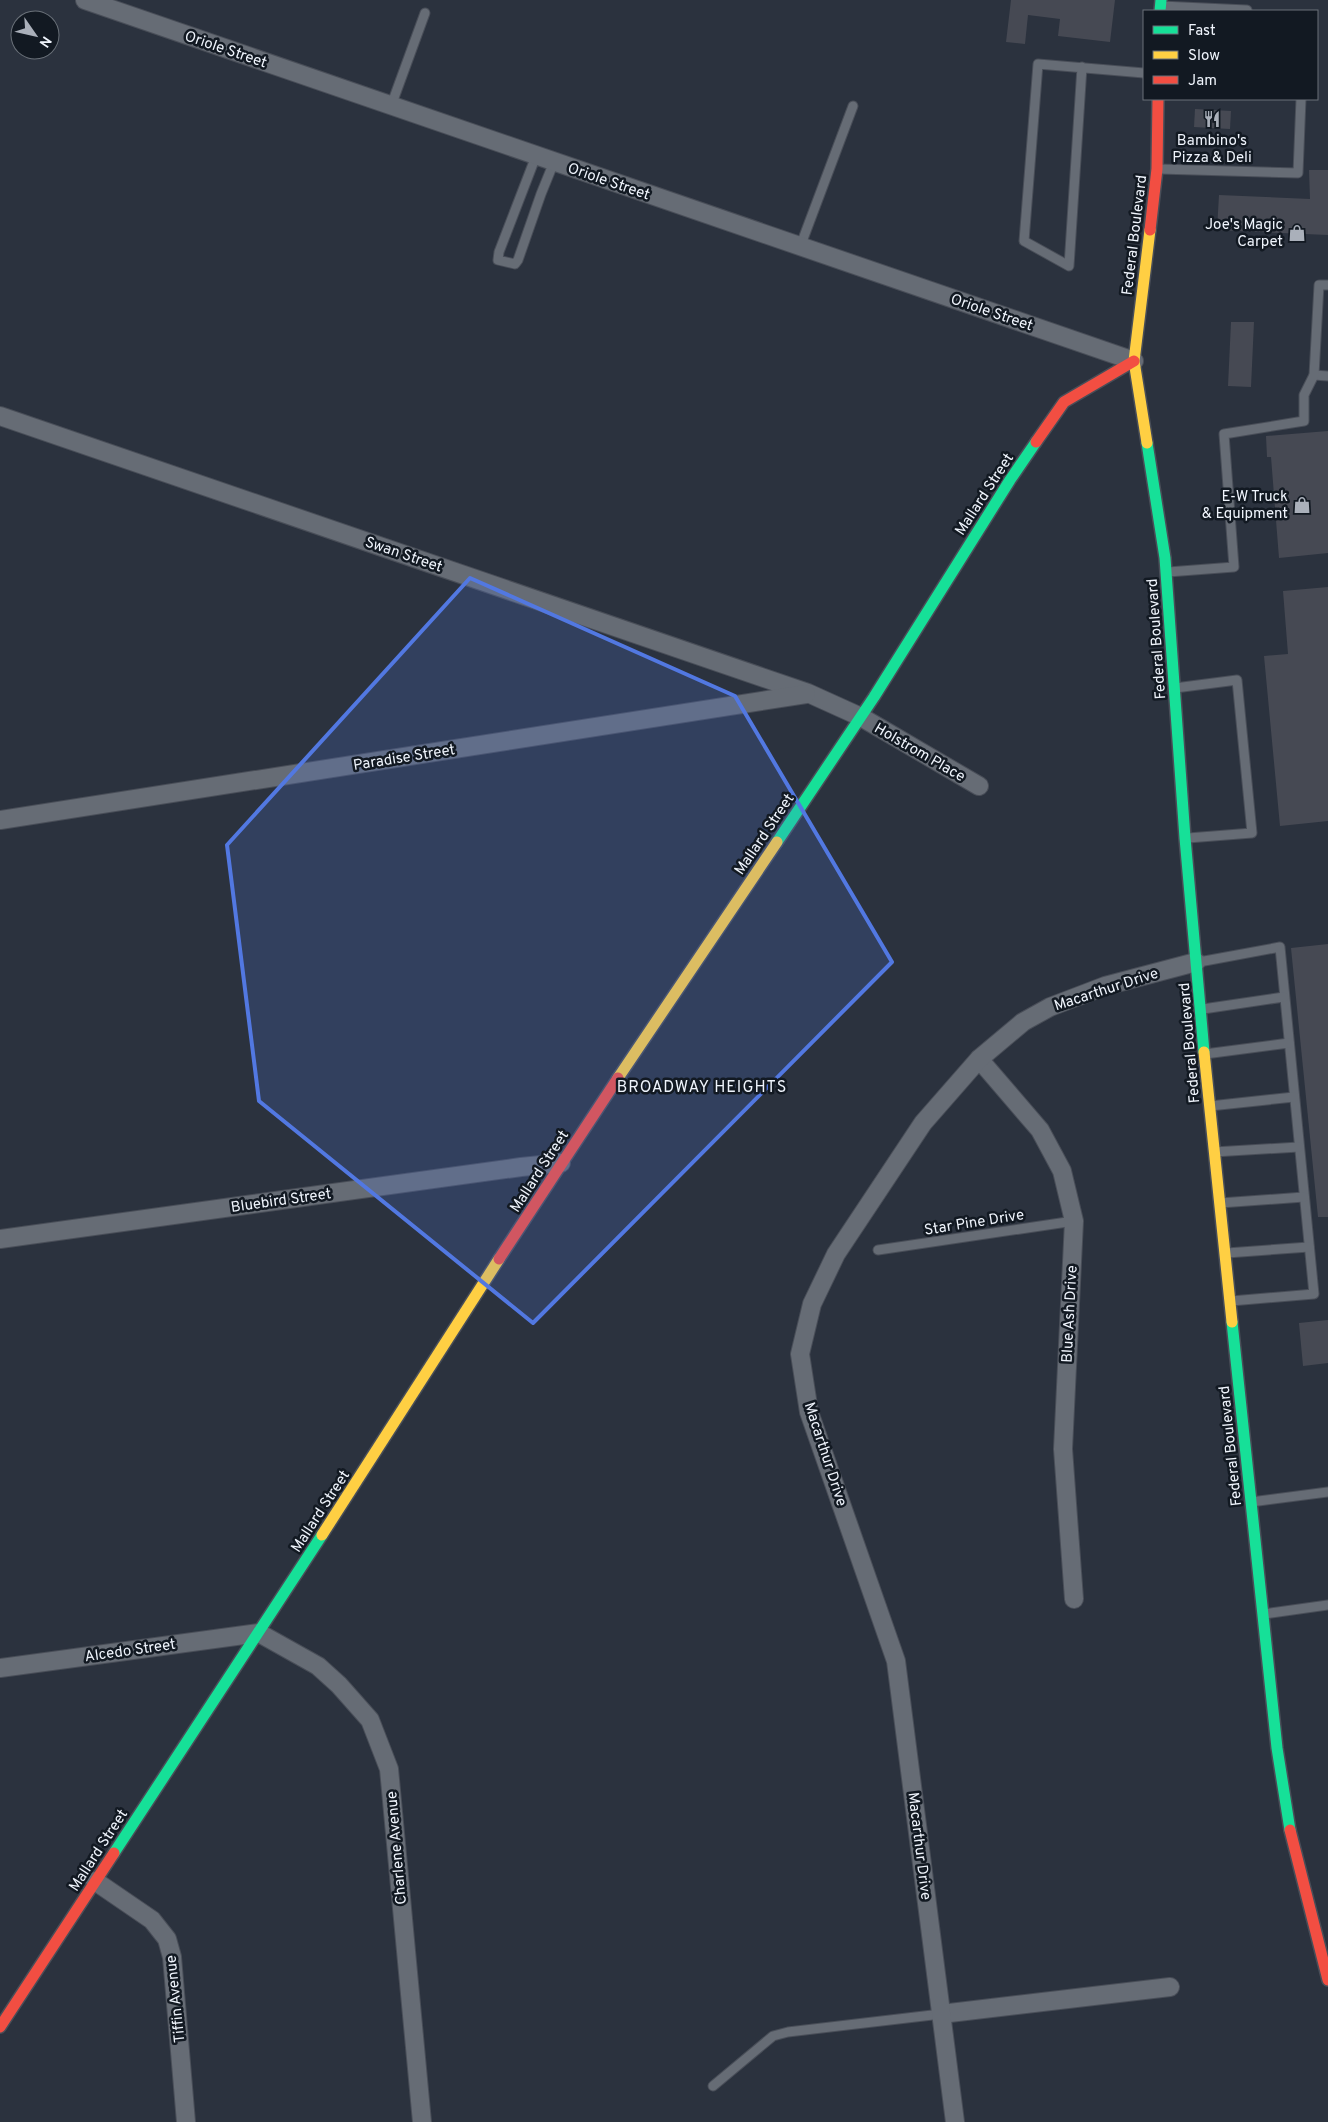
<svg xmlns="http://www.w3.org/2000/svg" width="1328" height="2122" viewBox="0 0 1328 2122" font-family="Overpass,sans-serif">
	<rect width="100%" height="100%" fill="#2b323e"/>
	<g fill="#464953">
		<polygon points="1011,0 1115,0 1110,42 1058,36 1060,19 1028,15 1025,44 1006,42"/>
		<polygon points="1195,109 1231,111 1230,129 1194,127"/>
		<polygon points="1309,170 1328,170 1328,235 1217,230 1219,195 1310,199"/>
		<polygon points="1231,322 1254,322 1251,387 1228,386"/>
		<polygon points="1328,431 1328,553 1279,558 1271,457 1267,457 1266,436"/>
		<polygon points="1328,587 1328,821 1280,826 1264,656 1288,654 1283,591"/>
		<polygon points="1328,944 1328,1217 1318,1217 1291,948"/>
		<polygon points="1328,1320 1328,1363 1303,1366 1299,1323"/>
	</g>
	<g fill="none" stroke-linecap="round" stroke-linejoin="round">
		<g stroke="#494e58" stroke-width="11">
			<g id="lane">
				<polyline points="1161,6 1247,10"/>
				<path d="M1082,67L1069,266L1024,241L1038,64C1074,67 1109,70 1144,73"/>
				<polyline points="391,106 425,13"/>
				<polyline points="536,156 499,252 498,260 515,264 518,260 541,194 554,162"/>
				<polyline points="1159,169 1298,173 1301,99"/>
				<polyline points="800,247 853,106"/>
				<polyline points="1314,375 1328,376"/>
				<polyline points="1168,572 1234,567 1224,434 1304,421 1304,395 1314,375 1319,285 1328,285"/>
				<polyline points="1175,688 1237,680 1252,833 1188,838"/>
				<polyline points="1199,962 1280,947 1314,1294 1231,1301"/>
				<polyline points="1203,1009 1284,997"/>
				<polyline points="1205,1054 1289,1043"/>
				<polyline points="1210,1106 1294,1097"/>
				<polyline points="1214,1152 1299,1147"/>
				<polyline points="1220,1203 1304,1197"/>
				<polyline points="878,1250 1074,1221"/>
				<polyline points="1227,1253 1309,1247"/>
				<polyline points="1251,1502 1328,1492"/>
				<polyline points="1264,1614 1328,1605"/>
				<polyline points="713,2086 773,2036 788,2032 941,2014"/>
			</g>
		</g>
		<g stroke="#494e58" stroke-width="20">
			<g id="street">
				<polyline points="85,0 1134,361"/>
				<polyline points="0,416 808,693 861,717 979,786"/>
				<polyline points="0,820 806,694"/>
				<polyline points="979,1059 1040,1130 1062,1171 1074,1221 1063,1449 1074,1599"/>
				<polyline points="0,1239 521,1167 561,1163"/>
				<polyline points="0,1668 259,1633 318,1666 339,1685 370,1720 389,1769 422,2122"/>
				<polyline points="95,1881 152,1920 167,1939 172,1957 186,2122"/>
				<polyline points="941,2014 1170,1987"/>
				<polyline points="955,2122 896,1661 809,1412 800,1354 812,1304 836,1254 923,1123 979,1059 1023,1022 1050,1007 1105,986 1196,962"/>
			</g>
		</g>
		<g stroke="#494e58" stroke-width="14">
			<g id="fast">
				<polyline points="1160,11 1161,0"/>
				<polyline points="1147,443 1165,558 1185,838 1204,1052"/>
				<polyline points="777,842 874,697 1010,480 1036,442"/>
				<polyline points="1232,1322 1277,1748 1290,1830"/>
				<polyline points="114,1853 322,1535"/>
			</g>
		</g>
		<g stroke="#494e58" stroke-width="14">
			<g id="slow">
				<polyline points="1147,443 1134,361 1150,230"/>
				<polyline points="1204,1052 1232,1322"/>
				<polyline points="618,1078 777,842"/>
				<polyline points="322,1535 499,1259"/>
			</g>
		</g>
		<g stroke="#494e58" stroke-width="14">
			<g id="jam">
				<polyline points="1150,230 1157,169 1158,99"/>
				<polyline points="1036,442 1064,402 1134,361"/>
				<polyline points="499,1259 618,1078"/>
				<polyline points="1290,1830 1328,1980"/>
				<polyline points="0,2027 114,1853"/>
			</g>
		</g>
		<use href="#lane" stroke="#666c75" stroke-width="9"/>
		<use href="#street" stroke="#666c75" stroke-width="18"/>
		<use href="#fast" stroke="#16e098" stroke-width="11"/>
		<use href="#slow" stroke="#ffcf43" stroke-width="11"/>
		<use href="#jam" stroke="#f24e42" stroke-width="11"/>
	</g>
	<path fill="#5278e1" fill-opacity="0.2" stroke="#5278e1" stroke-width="4" stroke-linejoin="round" d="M470,578L735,696L892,962L533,1323L259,1101L227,845Z"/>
	<defs>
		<g id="restaurant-bare" transform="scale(1.35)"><path d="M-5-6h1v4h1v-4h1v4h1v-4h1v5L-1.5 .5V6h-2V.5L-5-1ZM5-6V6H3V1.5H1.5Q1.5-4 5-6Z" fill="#aab0ba" stroke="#121922" stroke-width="2.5" paint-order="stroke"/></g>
		<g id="shop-bare" transform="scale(1.35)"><path d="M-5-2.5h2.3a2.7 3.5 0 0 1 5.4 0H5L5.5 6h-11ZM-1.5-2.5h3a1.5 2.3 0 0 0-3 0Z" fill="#aab0ba" stroke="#121922" stroke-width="2.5" paint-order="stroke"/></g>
	</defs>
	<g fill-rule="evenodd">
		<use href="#restaurant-bare" x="1212" y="119"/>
		<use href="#shop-bare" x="1297" y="233"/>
		<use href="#shop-bare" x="1302" y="505"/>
	</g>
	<g text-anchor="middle" stroke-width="5" stroke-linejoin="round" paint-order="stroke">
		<g font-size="15" fill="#eff4fc" stroke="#121922">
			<text transform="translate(226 49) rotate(19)" y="5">Oriole Street</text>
			<text transform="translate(609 181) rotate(19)" y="5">Oriole Street</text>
			<text transform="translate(1134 235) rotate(-83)" y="5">Federal Boulevard</text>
			<text transform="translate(992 312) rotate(19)" y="5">Oriole Street</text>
			<text transform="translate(984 494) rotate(-57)" y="5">Mallard Street</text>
			<text transform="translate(404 554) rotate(19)" y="5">Swan Street</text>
			<text transform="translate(1156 639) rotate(-94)" y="5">Federal Boulevard</text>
			<text transform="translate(920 752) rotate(30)" y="5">Holstrom Place</text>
			<text transform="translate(404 757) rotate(-9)" y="5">Paradise Street</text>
			<text transform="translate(764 834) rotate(-56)" y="5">Mallard Street</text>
			<text transform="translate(1106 989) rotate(-18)" y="5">Macarthur Drive</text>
			<text transform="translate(1189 1043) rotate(-95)" y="5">Federal Boulevard</text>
			<text transform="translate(539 1171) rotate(-57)" y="5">Mallard Street</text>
			<text transform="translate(281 1200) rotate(-8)" y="5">Bluebird Street</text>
			<text transform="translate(974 1222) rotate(-9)" y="5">Star Pine Drive</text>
			<text transform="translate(1069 1314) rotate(-87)" y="5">Blue Ash Drive</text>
			<text transform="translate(1230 1446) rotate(-96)" y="5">Federal Boulevard</text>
			<text transform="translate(826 1454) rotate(72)" y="5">Macarthur Drive</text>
			<text transform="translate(320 1511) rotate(-57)" y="5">Mallard Street</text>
			<text transform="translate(130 1650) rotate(-8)" y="5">Alcedo Street</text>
			<text transform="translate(920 1846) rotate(83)" y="5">Macarthur Drive</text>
			<text transform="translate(396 1848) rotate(-95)" y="5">Charlene Avenue</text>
			<text transform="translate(98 1850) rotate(-57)" y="5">Mallard Street</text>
			<text transform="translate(175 1999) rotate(-96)" y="5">Tiffin Avenue</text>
		</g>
		<g font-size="15" fill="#eff4fc" stroke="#121922" text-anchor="end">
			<text x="1212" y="145" text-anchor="middle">Bambino's<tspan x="1212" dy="17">Pizza &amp; Deli</tspan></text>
			<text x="1283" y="229">Joe's Magic<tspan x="1283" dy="17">Carpet</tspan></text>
			<text x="1288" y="501">E-W Truck<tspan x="1288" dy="17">&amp; Equipment</tspan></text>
		</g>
		<g font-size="16" letter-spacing="1" fill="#eff4fc" stroke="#121922">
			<text x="702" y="1092">BROADWAY HEIGHTS</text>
		</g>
	</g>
	<rect x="1143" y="10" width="175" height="90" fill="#121922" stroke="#6a7179"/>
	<rect x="1153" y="26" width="25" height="8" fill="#16e098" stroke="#6a7179"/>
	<text x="1188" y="35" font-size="15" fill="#eff4fc">Fast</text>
	<rect x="1153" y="51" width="25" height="8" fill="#ffcf43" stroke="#6a7179"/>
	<text x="1188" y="60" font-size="15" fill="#eff4fc">Slow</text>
	<rect x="1153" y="76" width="25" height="8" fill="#f24e42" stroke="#6a7179"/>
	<text x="1188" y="85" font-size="15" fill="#eff4fc">Jam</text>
	<g transform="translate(35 35) rotate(124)"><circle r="24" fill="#121922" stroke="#6a7179"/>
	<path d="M0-4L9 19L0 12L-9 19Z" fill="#aab0ba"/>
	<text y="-8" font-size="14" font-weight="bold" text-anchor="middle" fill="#eff4fc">N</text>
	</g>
</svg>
